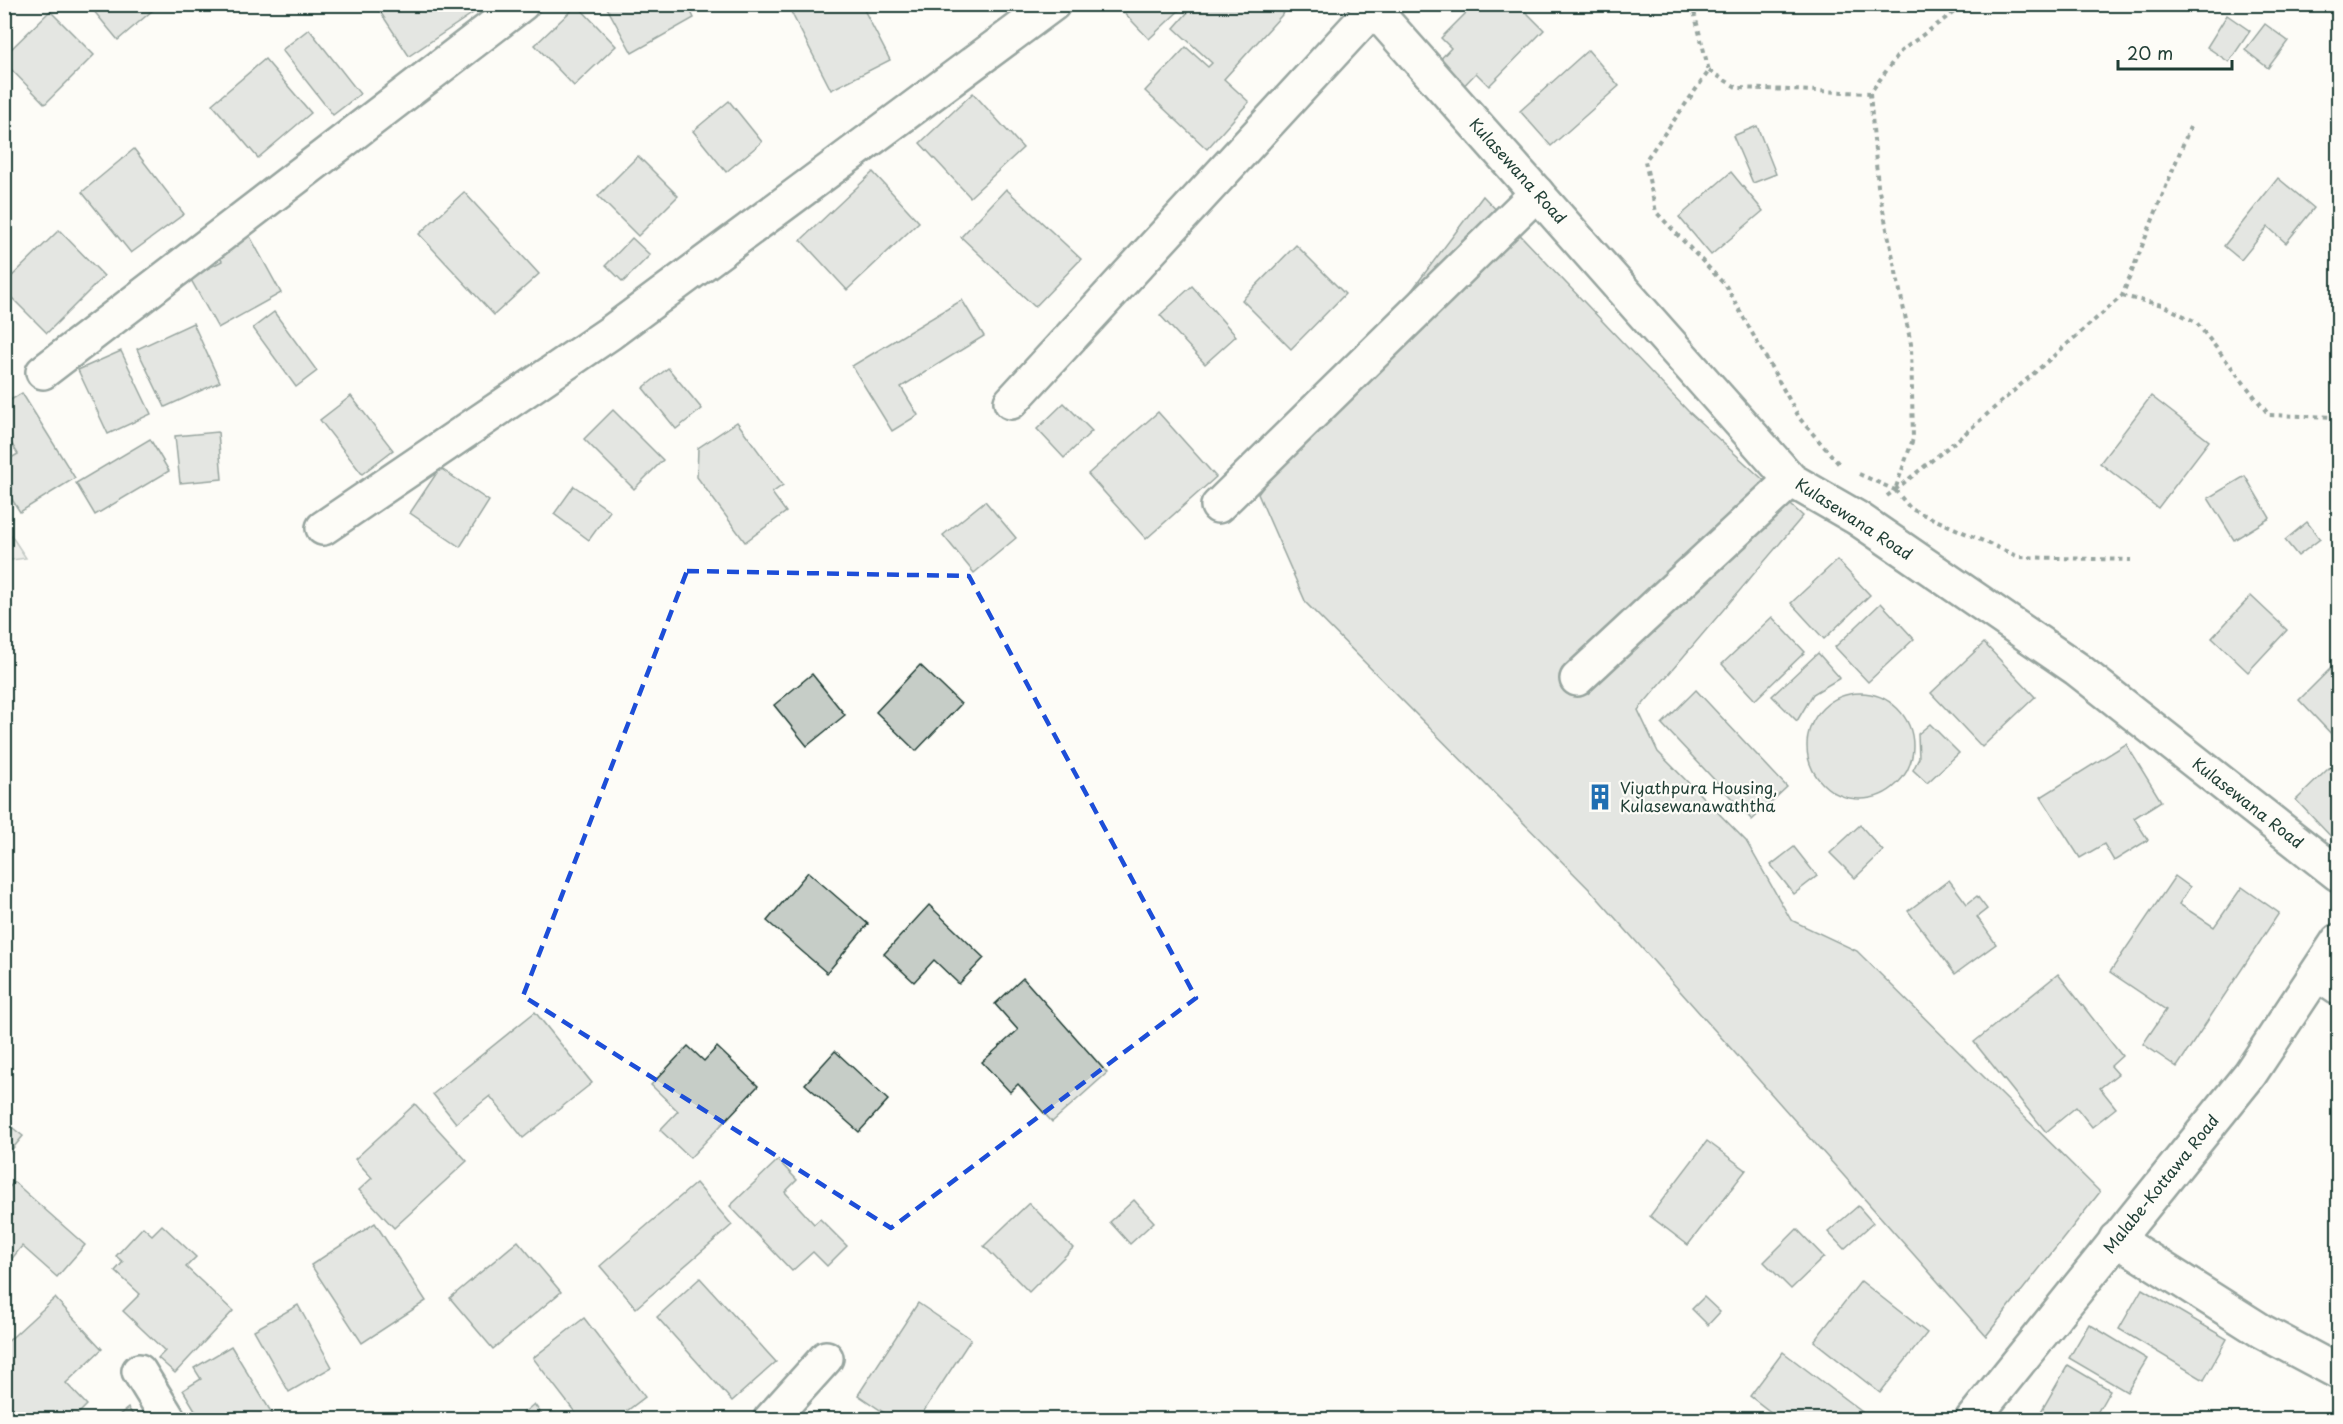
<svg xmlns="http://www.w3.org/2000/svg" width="2343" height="1424" viewBox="0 0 2343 1424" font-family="'Playpen Sans',sans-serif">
	<rect width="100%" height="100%" fill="#fdfcf7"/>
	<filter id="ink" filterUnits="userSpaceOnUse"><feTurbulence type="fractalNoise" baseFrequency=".0167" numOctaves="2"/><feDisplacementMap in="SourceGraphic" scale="12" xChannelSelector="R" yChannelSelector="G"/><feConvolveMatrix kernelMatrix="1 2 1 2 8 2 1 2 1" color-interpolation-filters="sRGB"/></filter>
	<g filter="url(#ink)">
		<polygon fill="#dde0db" stroke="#7e8e88" stroke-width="1.5" points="4,526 5,526 26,558 5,561"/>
		<g fill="#c6cdc7" stroke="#1f3d34" stroke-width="1.5">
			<polygon points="88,4 160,4 118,40"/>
			<polygon points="375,4 481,4 482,7 409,56"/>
			<polygon points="605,4 687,4 694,18 632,53"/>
			<polygon points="787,4 861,4 890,60 831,90"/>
			<polygon points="1116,4 1186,4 1149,39"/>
			<polygon points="1195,4 1290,6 1224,79 1249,102 1207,149 1145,91 1186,47 1208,67 1212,63 1174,28"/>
			<polygon points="1475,4 1518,4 1544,30 1489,86 1476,73 1456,94 1431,69 1451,48 1441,38"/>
			<polygon points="577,5 616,46 574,86 535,45"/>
			<polygon points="50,11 94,55 45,104 4,62 4,56"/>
			<polygon points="2227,15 2250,31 2229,62 2207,47"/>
			<polygon points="2265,24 2288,41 2268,68 2245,50"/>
			<polygon points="309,29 360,94 333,115 282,50"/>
			<polygon points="1588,50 1619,86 1551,146 1520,111"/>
			<polygon points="265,59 311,113 258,158 212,104"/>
			<polygon points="973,93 1023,148 970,197 920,143"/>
			<polygon points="729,101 762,142 726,172 693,131"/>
			<polygon points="1757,126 1776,174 1753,183 1733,136"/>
			<polygon points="134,149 184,214 131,253 82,192"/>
			<polygon points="638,156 678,196 638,236 598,196"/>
			<polygon points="873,172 919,222 847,290 801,240"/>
			<polygon points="1731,172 1763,211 1711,255 1679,217"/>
			<polygon points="2278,178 2314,208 2286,243 2268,227 2241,260 2224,246"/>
			<polygon points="1006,189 1081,259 1035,307 961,237"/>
			<polygon points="464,192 539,274 494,315 419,234"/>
			<polygon points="1483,196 1688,411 1803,516 1638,710 1658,752 1746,841 1791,920 1857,951 2100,1192 1986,1336 1593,893 1306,603 1258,494"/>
			<polygon points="59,230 104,276 47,333 4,290 4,284"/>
			<polygon points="247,231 281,293 218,328 190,278 222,261 215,249"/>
			<polygon points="632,238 650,255 623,282 606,265"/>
			<polygon points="1296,245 1345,294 1291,349 1242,300"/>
			<polygon points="1192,286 1236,336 1205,364 1160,315"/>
			<polygon points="962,300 984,336 901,387 918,415 892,431 852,366"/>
			<polygon points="274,312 317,371 296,387 253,328"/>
			<polygon points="193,323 220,382 165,407 137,349"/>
			<polygon points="121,351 151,414 108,434 78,370"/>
			<polygon points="668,368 702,409 676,429 643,388"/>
			<polygon points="22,393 75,478 20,512 4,487 4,462 18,454 4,432 4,404"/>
			<polygon points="351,396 393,450 362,474 320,420"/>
			<polygon points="2151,396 2209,441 2158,508 2100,463"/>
			<polygon points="1064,403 1092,431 1064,458 1037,429"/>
			<polygon points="613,410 663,460 634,489 584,439"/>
			<polygon points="1158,412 1216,477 1146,539 1088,474"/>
			<polygon points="737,422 783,485 772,493 786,512 745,542 697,477 698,448"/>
			<polygon points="218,432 222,479 180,483 175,436"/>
			<polygon points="150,439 169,471 95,515 76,483"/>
			<polygon points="440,468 489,501 460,547 410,513"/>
			<polygon points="2245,476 2270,518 2234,540 2208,498"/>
			<polygon points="574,486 610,511 589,540 554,514"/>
			<polygon points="985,501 1016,538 974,573 943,535"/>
			<polygon points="2307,522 2320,539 2298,556 2285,540"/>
			<polygon points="1837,560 1870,595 1824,639 1791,603"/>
			<polygon points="2251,596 2287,630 2248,672 2212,638"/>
			<polygon points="1881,603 1914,639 1868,682 1835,647"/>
			<polygon points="1772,617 1805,652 1755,700 1722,664"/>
			<polygon points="1984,643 2035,697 1982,747 1931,693"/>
			<polygon points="1818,653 1840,678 1813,694 1797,721 1772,696"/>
			<polygon points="2338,661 2338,741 2299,700"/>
			<polygon points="920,665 961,704 916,751 876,712"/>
			<polygon points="812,674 845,715 807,746 774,705"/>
			<polygon points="1696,690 1787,787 1752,820 1662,724"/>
			<circle cx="1860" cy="746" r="53"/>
			<polygon points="1930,724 1959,753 1927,783 1913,770 1919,758 1918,734"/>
			<polygon points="2126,744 2161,801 2134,818 2148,840 2114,861 2104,844 2080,858 2041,797"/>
			<polygon points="2330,767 2338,776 2338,844 2296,800"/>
			<polygon points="1860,825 1883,851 1855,878 1830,853"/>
			<polygon points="1794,847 1817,876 1794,894 1771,865"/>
			<polygon points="808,872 868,924 827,973 767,921"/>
			<polygon points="2175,876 2190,887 2179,904 2214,927 2242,887 2279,913 2177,1067 2143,1044 2166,1010 2110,972"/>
			<polygon points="1949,880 1967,904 1977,896 1987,909 1977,917 1996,944 1955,974 1908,911"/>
			<polygon points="929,905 984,958 959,984 934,960 914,982 884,954"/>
			<polygon points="2058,974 2122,1056 2111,1066 2118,1074 2100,1088 2116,1108 2092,1127 2076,1107 2046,1132 1974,1042"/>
			<polygon points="1023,978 1107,1073 1052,1122 1018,1084 1010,1092 982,1062 1018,1030 995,1004"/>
			<polygon points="535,1012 592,1083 523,1138 490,1096 456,1123 433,1094"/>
			<polygon points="688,1046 704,1061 717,1047 758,1086 690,1158 660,1130 678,1111 651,1085"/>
			<polygon points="835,1051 888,1100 859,1132 805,1084"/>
			<polygon points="415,1104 467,1161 394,1228 359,1190 372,1178 355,1159"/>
			<polygon points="4,1121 23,1136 4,1159"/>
			<polygon points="1707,1141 1746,1170 1688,1245 1650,1216"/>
			<polygon points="778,1160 797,1180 785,1192 814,1224 820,1219 847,1246 827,1266 813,1252 792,1271 730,1206"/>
			<polygon points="14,1182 85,1245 57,1277 22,1246 10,1261 4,1257 4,1193"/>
			<polygon points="696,1183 732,1225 636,1308 600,1266"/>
			<polygon points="1134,1200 1154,1222 1130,1244 1110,1222"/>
			<polygon points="1029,1203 1073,1248 1029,1292 984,1246"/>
			<polygon points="1858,1206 1873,1223 1844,1249 1828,1232"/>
			<polygon points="375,1223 426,1301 362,1343 311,1265"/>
			<polygon points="162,1225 196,1257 186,1267 233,1311 175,1373 158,1358 165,1351 123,1311 140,1294 115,1271 123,1262 116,1256 143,1227 152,1235"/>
			<polygon points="1797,1229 1824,1257 1791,1289 1764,1262"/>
			<polygon points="518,1241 561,1292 493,1349 450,1298"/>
			<polygon points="700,1278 776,1362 732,1401 657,1317"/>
			<polygon points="1861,1281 1927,1333 1880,1393 1814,1341"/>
			<polygon points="2142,1289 2227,1339 2204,1380 2119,1329"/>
			<polygon points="1704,1297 1720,1312 1708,1325 1692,1309"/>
			<polygon points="55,1298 102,1349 66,1383 87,1405 72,1420 22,1420 4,1401 4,1345"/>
			<polygon points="918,1303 971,1339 918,1420 895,1420 858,1395"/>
			<polygon points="298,1305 332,1367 289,1392 254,1330"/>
			<polygon points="584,1318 645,1397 615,1420 581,1420 533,1358"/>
			<polygon points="2089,1324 2147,1359 2127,1392 2069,1358"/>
			<polygon points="231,1346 273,1415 265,1420 201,1420 183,1390 201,1379 194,1368"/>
			<polygon points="1783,1352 1870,1418 1869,1420 1781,1420 1750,1396"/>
			<polygon points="2068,1365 2110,1390 2093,1420 2036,1420"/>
			<polygon points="534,1404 546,1420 515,1420"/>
			<polygon points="128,1408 137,1420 113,1420"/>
		</g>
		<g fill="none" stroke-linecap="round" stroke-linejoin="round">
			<g stroke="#1f3d34" stroke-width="38">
				<g id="minor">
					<polyline points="1369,4 1791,480 1857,518 2077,669 2338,874"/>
					<polyline points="43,372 522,4"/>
					<polyline points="1011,402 1374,8"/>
					<polyline points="1218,506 1537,193"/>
					<polyline points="323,528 610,333 1053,4"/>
					<polyline points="1577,679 1791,480"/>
					<polyline points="2317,974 2338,988"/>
					<polyline points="2116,1239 2263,1332 2338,1372"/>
					<polyline points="139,1371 169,1420"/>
					<polyline points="770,1420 826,1358"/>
				</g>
			</g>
			<g stroke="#1f3d34" stroke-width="38">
				<polyline id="major" points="1972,1420 2250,1074 2338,941"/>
			</g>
			<g stroke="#1f3d34" stroke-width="4" stroke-dasharray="4.5 4.5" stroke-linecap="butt">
				<polyline points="1692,4 1709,71 1645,161 1656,212 1726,286 1800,419 1839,464"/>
				<polyline points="1709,71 1738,88 1870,93 1901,51 1965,4"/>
				<polyline points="1870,93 1878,186 1911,344 1913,439 1896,487"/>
				<polyline points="2122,296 2162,305 2196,322 2269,415 2338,417"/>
				<polyline points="1859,474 1895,490 1887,496"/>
				<polyline points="1895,490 1961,437 2122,296 2190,127"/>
				<polyline points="1895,490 1911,509 2019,557 2131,560"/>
			</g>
			<use href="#minor" stroke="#fdfcf7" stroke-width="33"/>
			<use href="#major" stroke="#fdfcf7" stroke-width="33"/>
		</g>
	</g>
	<path d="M0 0H2343V1424H0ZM687,571L969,576L1196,998L891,1228L523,996Z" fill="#fdfcf7" fill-opacity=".55" fill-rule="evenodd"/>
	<path fill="none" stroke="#1d4ed8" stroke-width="4.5" stroke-dasharray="12 8" stroke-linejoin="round" d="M687,571L969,576L1196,998L891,1228L523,996Z"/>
	<defs>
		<g id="building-bare" transform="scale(2.07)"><path d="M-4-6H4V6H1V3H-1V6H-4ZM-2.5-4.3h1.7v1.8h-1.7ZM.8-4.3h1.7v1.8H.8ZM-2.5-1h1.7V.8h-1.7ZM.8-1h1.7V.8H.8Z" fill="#1f6fb2" stroke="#fdfcf7" stroke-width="2.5" paint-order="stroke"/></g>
	</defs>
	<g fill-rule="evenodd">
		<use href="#building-bare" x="1600" y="797"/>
	</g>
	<g text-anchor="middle" stroke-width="4.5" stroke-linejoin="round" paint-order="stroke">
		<g font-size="16" fill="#1f3d34" stroke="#fdfcf7">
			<text transform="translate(1518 171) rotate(48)" y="6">Kulasewana Road</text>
			<text transform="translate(1854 519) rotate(33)" y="6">Kulasewana Road</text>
			<text transform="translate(2248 803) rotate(38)" y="6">Kulasewana Road</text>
			<text transform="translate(2161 1184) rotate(-51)" y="6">Malabe-Kottawa Road</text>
		</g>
		<g font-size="16" fill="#1f3d34" stroke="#fdfcf7" text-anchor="start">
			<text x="1620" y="794">Viyathpura Housing,<tspan x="1620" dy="18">Kulasewanawaththa</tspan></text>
		</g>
	</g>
	<rect width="2343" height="1424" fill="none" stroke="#fdfcf7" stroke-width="24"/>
	<rect x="12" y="12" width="2319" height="1400" fill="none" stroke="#1f3d34" stroke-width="2" filter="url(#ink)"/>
	<path d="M2118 60v9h114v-9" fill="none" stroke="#1f3d34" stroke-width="3"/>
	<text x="2127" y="60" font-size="18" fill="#1f3d34" stroke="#fdfcf7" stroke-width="4.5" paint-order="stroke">20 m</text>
</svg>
